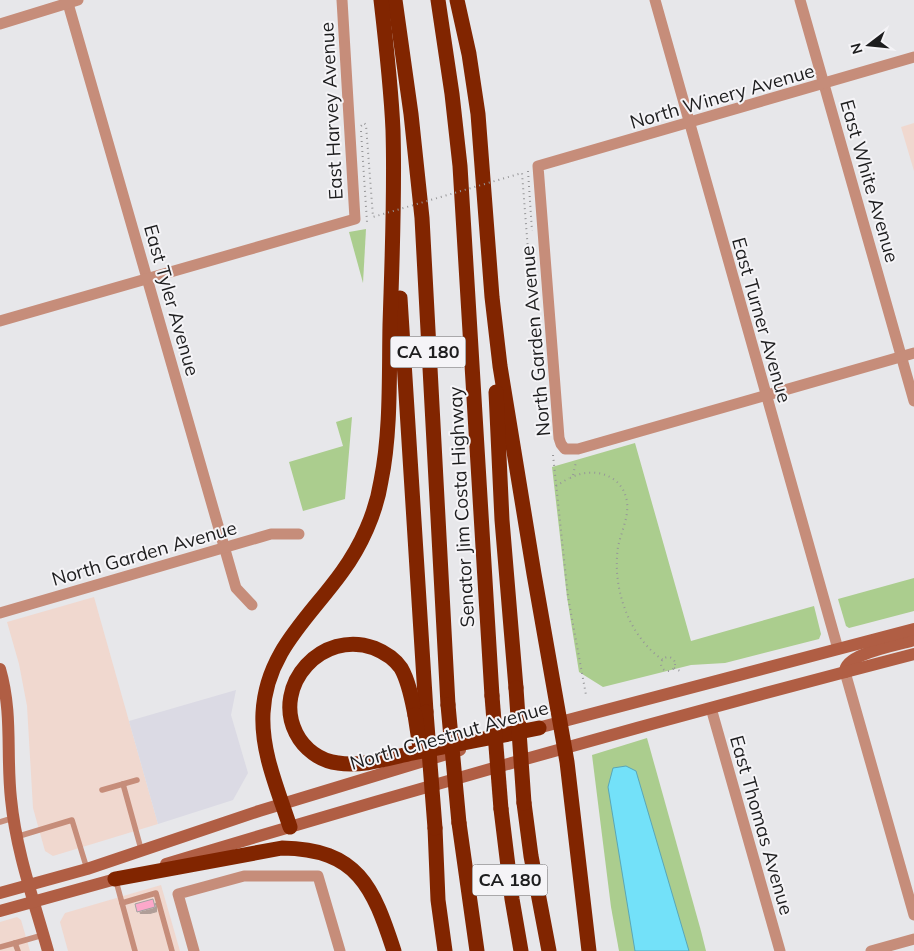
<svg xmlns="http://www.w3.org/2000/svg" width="914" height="951" viewBox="0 0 914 951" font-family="Mulish,sans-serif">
	<defs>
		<filter id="shadow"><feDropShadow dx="4" dy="4" stdDeviation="0" flood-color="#0004"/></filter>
	</defs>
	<rect width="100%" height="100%" fill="#e7e7ea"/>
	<g fill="#f0d8cf">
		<polygon points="914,123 914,171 901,127"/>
		<polygon points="94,597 158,824 53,856 45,851 33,808 27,706 19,664 7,622"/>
		<polygon points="161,885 180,951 68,951 60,922 65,913"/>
		<polygon points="17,917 21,920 30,951 0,951 0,922"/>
	</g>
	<polygon fill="#dbdae4" points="236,690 231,715 248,773 233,800 158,824 129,721"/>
	<g fill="#abcd8e">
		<polygon points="366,229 363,283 349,232"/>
		<polygon points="352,417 345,499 303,511 289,462 343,446 336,422"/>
		<polygon points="635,443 691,641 814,606 821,634 819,639 725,663 691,665 603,687 579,672 567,597 552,467"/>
		<polygon points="914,578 914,611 849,628 846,626 838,599"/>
		<polygon points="647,738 701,931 706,951 619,951 611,907 592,755"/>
	</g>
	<polygon fill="#73e1f9" stroke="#59a6b7" points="626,766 636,771 689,951 635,951 608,787 613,768"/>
	<polygon fill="#fca8ca" stroke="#a3a0a1" filter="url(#shadow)" points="153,899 155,907 137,912 135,904"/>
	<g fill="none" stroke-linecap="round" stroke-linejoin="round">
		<g stroke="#969698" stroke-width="2" stroke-dasharray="1 4" stroke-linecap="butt">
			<polyline points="361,131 367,222 364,223"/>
			<polyline points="528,171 532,231"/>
			<polyline points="553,455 568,597 586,695"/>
			<polyline points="573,475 576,462"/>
			<path d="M570,478C593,466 623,474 627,502C629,517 621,532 618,547C612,587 628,636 663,660"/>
			<polyline points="556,486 569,478"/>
			<circle cx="668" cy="664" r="7"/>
			<polyline points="674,668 680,671"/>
		</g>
		<g stroke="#c68d7a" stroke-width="5.5">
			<polyline points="123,784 141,849"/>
			<polyline points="102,790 137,780"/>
			<polyline points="0,822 13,818"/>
			<polyline points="16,837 72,820 87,869"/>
			<polyline points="116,881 135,951"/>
			<polyline points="122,903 156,893 172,951"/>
			<polyline points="15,943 43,935"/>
			<polyline points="0,947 15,943 18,951"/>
		</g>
		<g stroke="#c68d7a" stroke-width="11">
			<polyline points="67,0 236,588 252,605"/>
			<polyline points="655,0 838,649"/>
			<polyline points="800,0 914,401"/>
			<polyline points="0,24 78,0"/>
			<polyline points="914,57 538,166 559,438 561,444 565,449 578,449 914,353"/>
			<polyline points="0,321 355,219 342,0"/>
			<polyline points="0,613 271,534 299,534"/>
			<polyline points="845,672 914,915"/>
			<polyline points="711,708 780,951"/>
			<polyline points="194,951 178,894 244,876 318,876 340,951"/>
			<polyline points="871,951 914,939"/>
		</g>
		<g stroke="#b05e44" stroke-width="12">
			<path d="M0,669C13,714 6,754 11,799C16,851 34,901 48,951"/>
			<path d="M845,672C844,653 899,645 914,640"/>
			<polyline points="530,730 914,629"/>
			<path d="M166,864C414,789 663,719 914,654"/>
			<polyline points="0,893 87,869 259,811 460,750"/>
			<polyline points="0,911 123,877"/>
		</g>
		<g stroke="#812500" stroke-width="15">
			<polyline points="395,0 411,114 422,218 448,705"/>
			<polyline points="438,0 452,94 460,166 492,696"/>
			<polyline points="457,0 469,54 478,114 492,297 500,366 534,574 567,762 589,951"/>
			<polyline points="400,298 426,712"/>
			<polyline points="496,392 502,520 516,688"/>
			<path d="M415,715C412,700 409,682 401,668C394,658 384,652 374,648C322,629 272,685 296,733C304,749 320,761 338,763C362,767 389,758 413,753C455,745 497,736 539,728"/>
			<polyline points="524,803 531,856 549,951"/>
			<polyline points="501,809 512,899 521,951"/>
			<polyline points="459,823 477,951"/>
			<path d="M290,827C278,790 261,752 263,713C266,652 309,618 342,572C361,546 376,513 381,481C391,432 389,375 390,325C392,260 395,195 393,130C391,86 386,43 381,0"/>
			<polyline points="435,828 438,900 445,951"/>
			<path d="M115,879L282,848C358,849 373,887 394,951"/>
		</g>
		<polyline stroke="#969698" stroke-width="2" stroke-dasharray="1 4" stroke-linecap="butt" points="361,126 364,123 366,125 373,217 522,173 529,263 532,266 535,263"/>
		<g stroke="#812500" stroke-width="15">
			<polyline points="516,688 524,803"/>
			<polyline points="492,696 501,809"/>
			<polyline points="448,705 459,823"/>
			<polyline points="426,712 435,828"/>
			<polyline points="415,715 420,748"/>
		</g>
	</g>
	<g text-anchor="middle" stroke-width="4" stroke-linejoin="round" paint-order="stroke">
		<g fill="#f5f4f7" stroke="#5e5e5f" stroke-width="1">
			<rect x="390.5" y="336.5" width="75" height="31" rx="4"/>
			<rect x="472.5" y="864.5" width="75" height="31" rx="4"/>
		</g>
		<g font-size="18" font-weight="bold" fill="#1d1d1e">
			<text x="428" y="358">CA 180</text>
			<text x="510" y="886">CA 180</text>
		</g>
		<g font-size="19" fill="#1d1d1e" stroke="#f5f4f7">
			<text transform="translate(722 96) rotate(-16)" y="7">North Winery Avenue</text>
			<text transform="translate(331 111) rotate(-93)" y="7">East Harvey Avenue</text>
			<text transform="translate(870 181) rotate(74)" y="7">East White Avenue</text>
			<text transform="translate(172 300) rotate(74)" y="7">East Tyler Avenue</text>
			<text transform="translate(762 320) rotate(74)" y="7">East Turner Avenue</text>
			<text transform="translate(535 341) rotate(-95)" y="7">North Garden Avenue</text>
			<text transform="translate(461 507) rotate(-93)" y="7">Senator Jim Costa Highway</text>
			<text transform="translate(144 553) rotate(-16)" y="7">North Garden Avenue</text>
			<text transform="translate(449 735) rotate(-16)" y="7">North Chestnut Avenue</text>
			<text transform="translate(762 825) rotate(74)" y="7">East Thomas Avenue</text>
		</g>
	</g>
	<g transform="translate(869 45) rotate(254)" stroke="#f5f4f7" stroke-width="4" paint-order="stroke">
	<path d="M0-4L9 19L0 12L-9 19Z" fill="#1d1d1e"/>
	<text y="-8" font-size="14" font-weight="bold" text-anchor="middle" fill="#1d1d1e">N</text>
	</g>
</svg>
